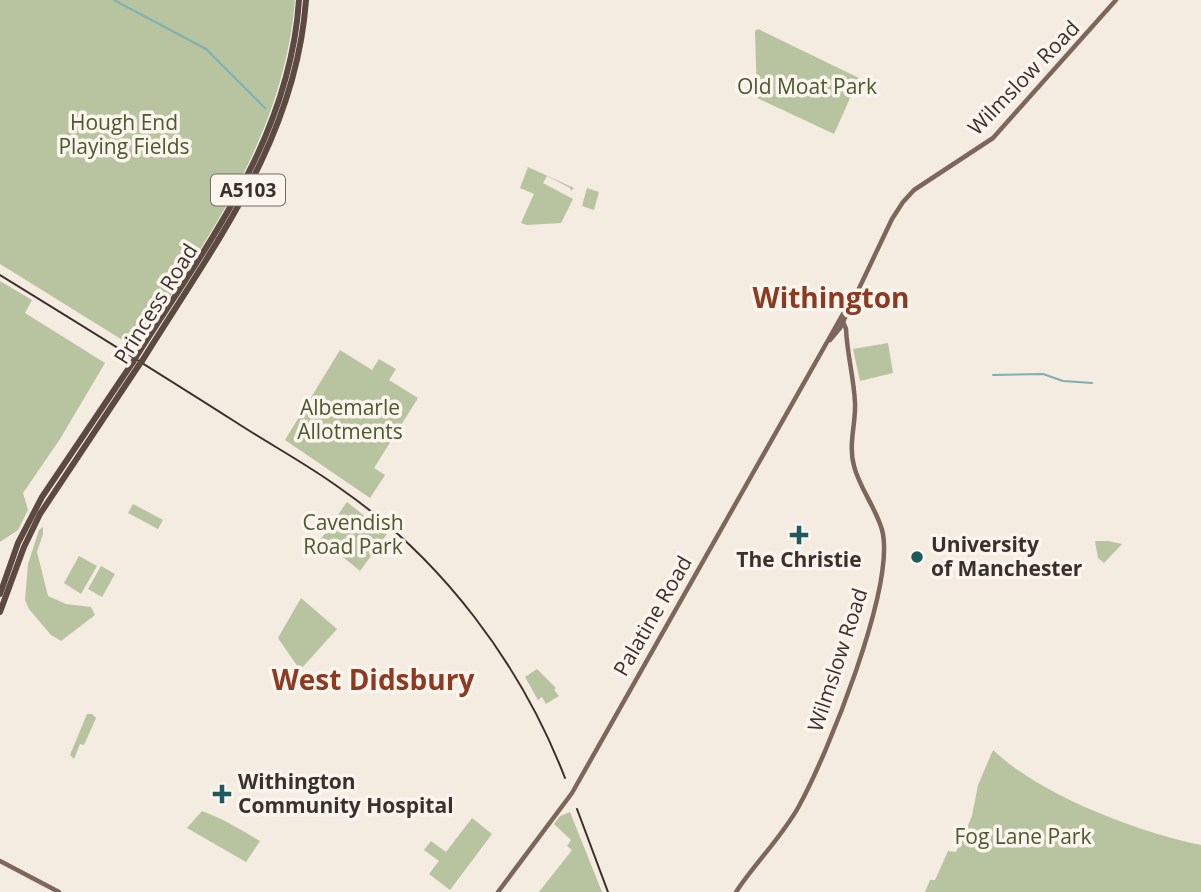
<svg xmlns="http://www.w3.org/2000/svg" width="1201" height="892" viewBox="0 0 1201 892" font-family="'Open Sans',sans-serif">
	<rect width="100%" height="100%" fill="#f4ebe1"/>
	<g fill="#b8c4a0">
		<path d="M0,0H295C283,139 208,235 137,349L0,264Z"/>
		<polygon points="758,29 859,78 834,134 757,98 755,31"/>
		<polygon points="528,167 574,188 571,191 570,188 547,176 543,183 573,199 561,223 527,225 521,223 534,194 520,188"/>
		<polygon points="587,188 599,192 594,210 582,206"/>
		<polygon points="0,281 32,300 25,313 105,363 60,439 23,493 28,510 18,530 0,542"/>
		<polygon points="888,343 893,373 860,381 853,349"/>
		<polygon points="340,350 372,370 379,359 396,369 389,380 418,398 374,468 385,475 370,498 285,440"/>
		<polygon points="347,502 387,534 360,571 321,539"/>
		<polygon points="133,504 163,520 158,529 128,513"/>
		<polygon points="43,527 43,534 37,552 48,596 66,604 91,607 95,615 61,641 51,635 29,609 25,600 28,564 39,530"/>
		<polygon points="1095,541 1108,541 1122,544 1104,563 1098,558"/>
		<polygon points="79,556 97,566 81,594 64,583"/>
		<polygon points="101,566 115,574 102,597 88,589"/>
		<polygon points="301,598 337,629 300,670 278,638"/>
		<polygon points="537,669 556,688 554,690 559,696 546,704 542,697 538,700 525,677"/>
		<polygon points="87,714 92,714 96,718 84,745 80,744 74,759 70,755"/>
		<path d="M993,750C1040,795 1137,832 1201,845V892H925L930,880H935L948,851L956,852L972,816L978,785Z"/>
		<path d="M202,811C224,819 241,830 260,841L246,862L187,828Z"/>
		<polygon points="570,812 602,892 539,892 572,850 567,846 571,840 554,824 560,816"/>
		<polygon points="472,818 492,834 450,890 429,874 439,861 424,850 431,841 446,852"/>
	</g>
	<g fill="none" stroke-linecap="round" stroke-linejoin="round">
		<g stroke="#7fb0b2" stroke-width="2">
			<polyline points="114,0 206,49 265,108"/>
			<polyline points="993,375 1043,374 1063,381 1092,383"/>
		</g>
		<g stroke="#7d675c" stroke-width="4.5">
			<polyline points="830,340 840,328 852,303"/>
			<polyline points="0,861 59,892"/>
			<polyline points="498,892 572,793 848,305 854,299 892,219 903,202 914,190 993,138 1116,0"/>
			<path d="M736,892C755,863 782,837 799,806C828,753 893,592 883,534C879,512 860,490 854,466C848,444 856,424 855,403C854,378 847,354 846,329L843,322"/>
		</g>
		<g stroke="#5c4a42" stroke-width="6">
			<path d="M136,357C207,244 290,138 299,0"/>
			<path d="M142,361C213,246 296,140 306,0"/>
			<polyline points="0,594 18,543 42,497 133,362"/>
			<polyline points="0,612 24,547 40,514 139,365"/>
		</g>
		<g stroke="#3b302b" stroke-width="2">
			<path d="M0,275C78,323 156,371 234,421C269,444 307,464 341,489C442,559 521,664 565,778"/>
			<polyline points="577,809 608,892"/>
		</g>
		<g stroke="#5c4a42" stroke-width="6">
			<polyline points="133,362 136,357"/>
			<polyline points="139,365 142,361"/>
		</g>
	</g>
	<g fill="#1f5a5e" stroke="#fbf5ee" stroke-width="2.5">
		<path d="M795.5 524.5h7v7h7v7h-7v7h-7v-7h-7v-7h7z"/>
		<circle cx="917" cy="557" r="7"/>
		<path d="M218.5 783.5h7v7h7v7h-7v7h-7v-7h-7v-7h7z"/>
	</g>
	<g text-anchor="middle" stroke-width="7" stroke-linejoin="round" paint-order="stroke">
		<rect fill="#fbf5ee" stroke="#756b66" stroke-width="2" x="211" y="174.5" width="74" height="31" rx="5"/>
		<g font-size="19" font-weight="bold" fill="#3b302b">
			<text x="248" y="197">A5103</text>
		</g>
		<g font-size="21" fill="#3b302b" stroke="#fbf5ee">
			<text transform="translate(1024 78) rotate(-46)" y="7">Wilmslow Road</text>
			<text transform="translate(156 304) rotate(-58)" y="7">Princess Road</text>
			<text transform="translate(653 616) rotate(-60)" y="7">Palatine Road</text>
			<text transform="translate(838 660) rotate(-72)" y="7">Wilmslow Road</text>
		</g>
		<g font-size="21" fill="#4a5a2e" stroke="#fbf5ee">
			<text x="807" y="94">Old Moat Park</text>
			<text x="124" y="130">Hough End<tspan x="124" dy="24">Playing Fields</tspan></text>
			<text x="350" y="415">Albemarle<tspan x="350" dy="24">Allotments</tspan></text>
			<text x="353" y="530">Cavendish<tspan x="353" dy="24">Road Park</tspan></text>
			<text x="1023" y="844">Fog Lane Park</text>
		</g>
		<g font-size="21" font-weight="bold" fill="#3b302b" stroke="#fbf5ee" text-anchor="start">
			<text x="931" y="552">University<tspan x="931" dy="24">of Manchester</tspan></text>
			<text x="799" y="567" text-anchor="middle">The Christie</text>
			<text x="238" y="789">Withington<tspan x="238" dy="24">Community Hospital</tspan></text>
		</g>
		<g font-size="28" font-weight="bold" fill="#8c3b22" stroke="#fbf5ee">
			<text x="831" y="308">Withington</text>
			<text x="373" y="690">West Didsbury</text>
		</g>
	</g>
</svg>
